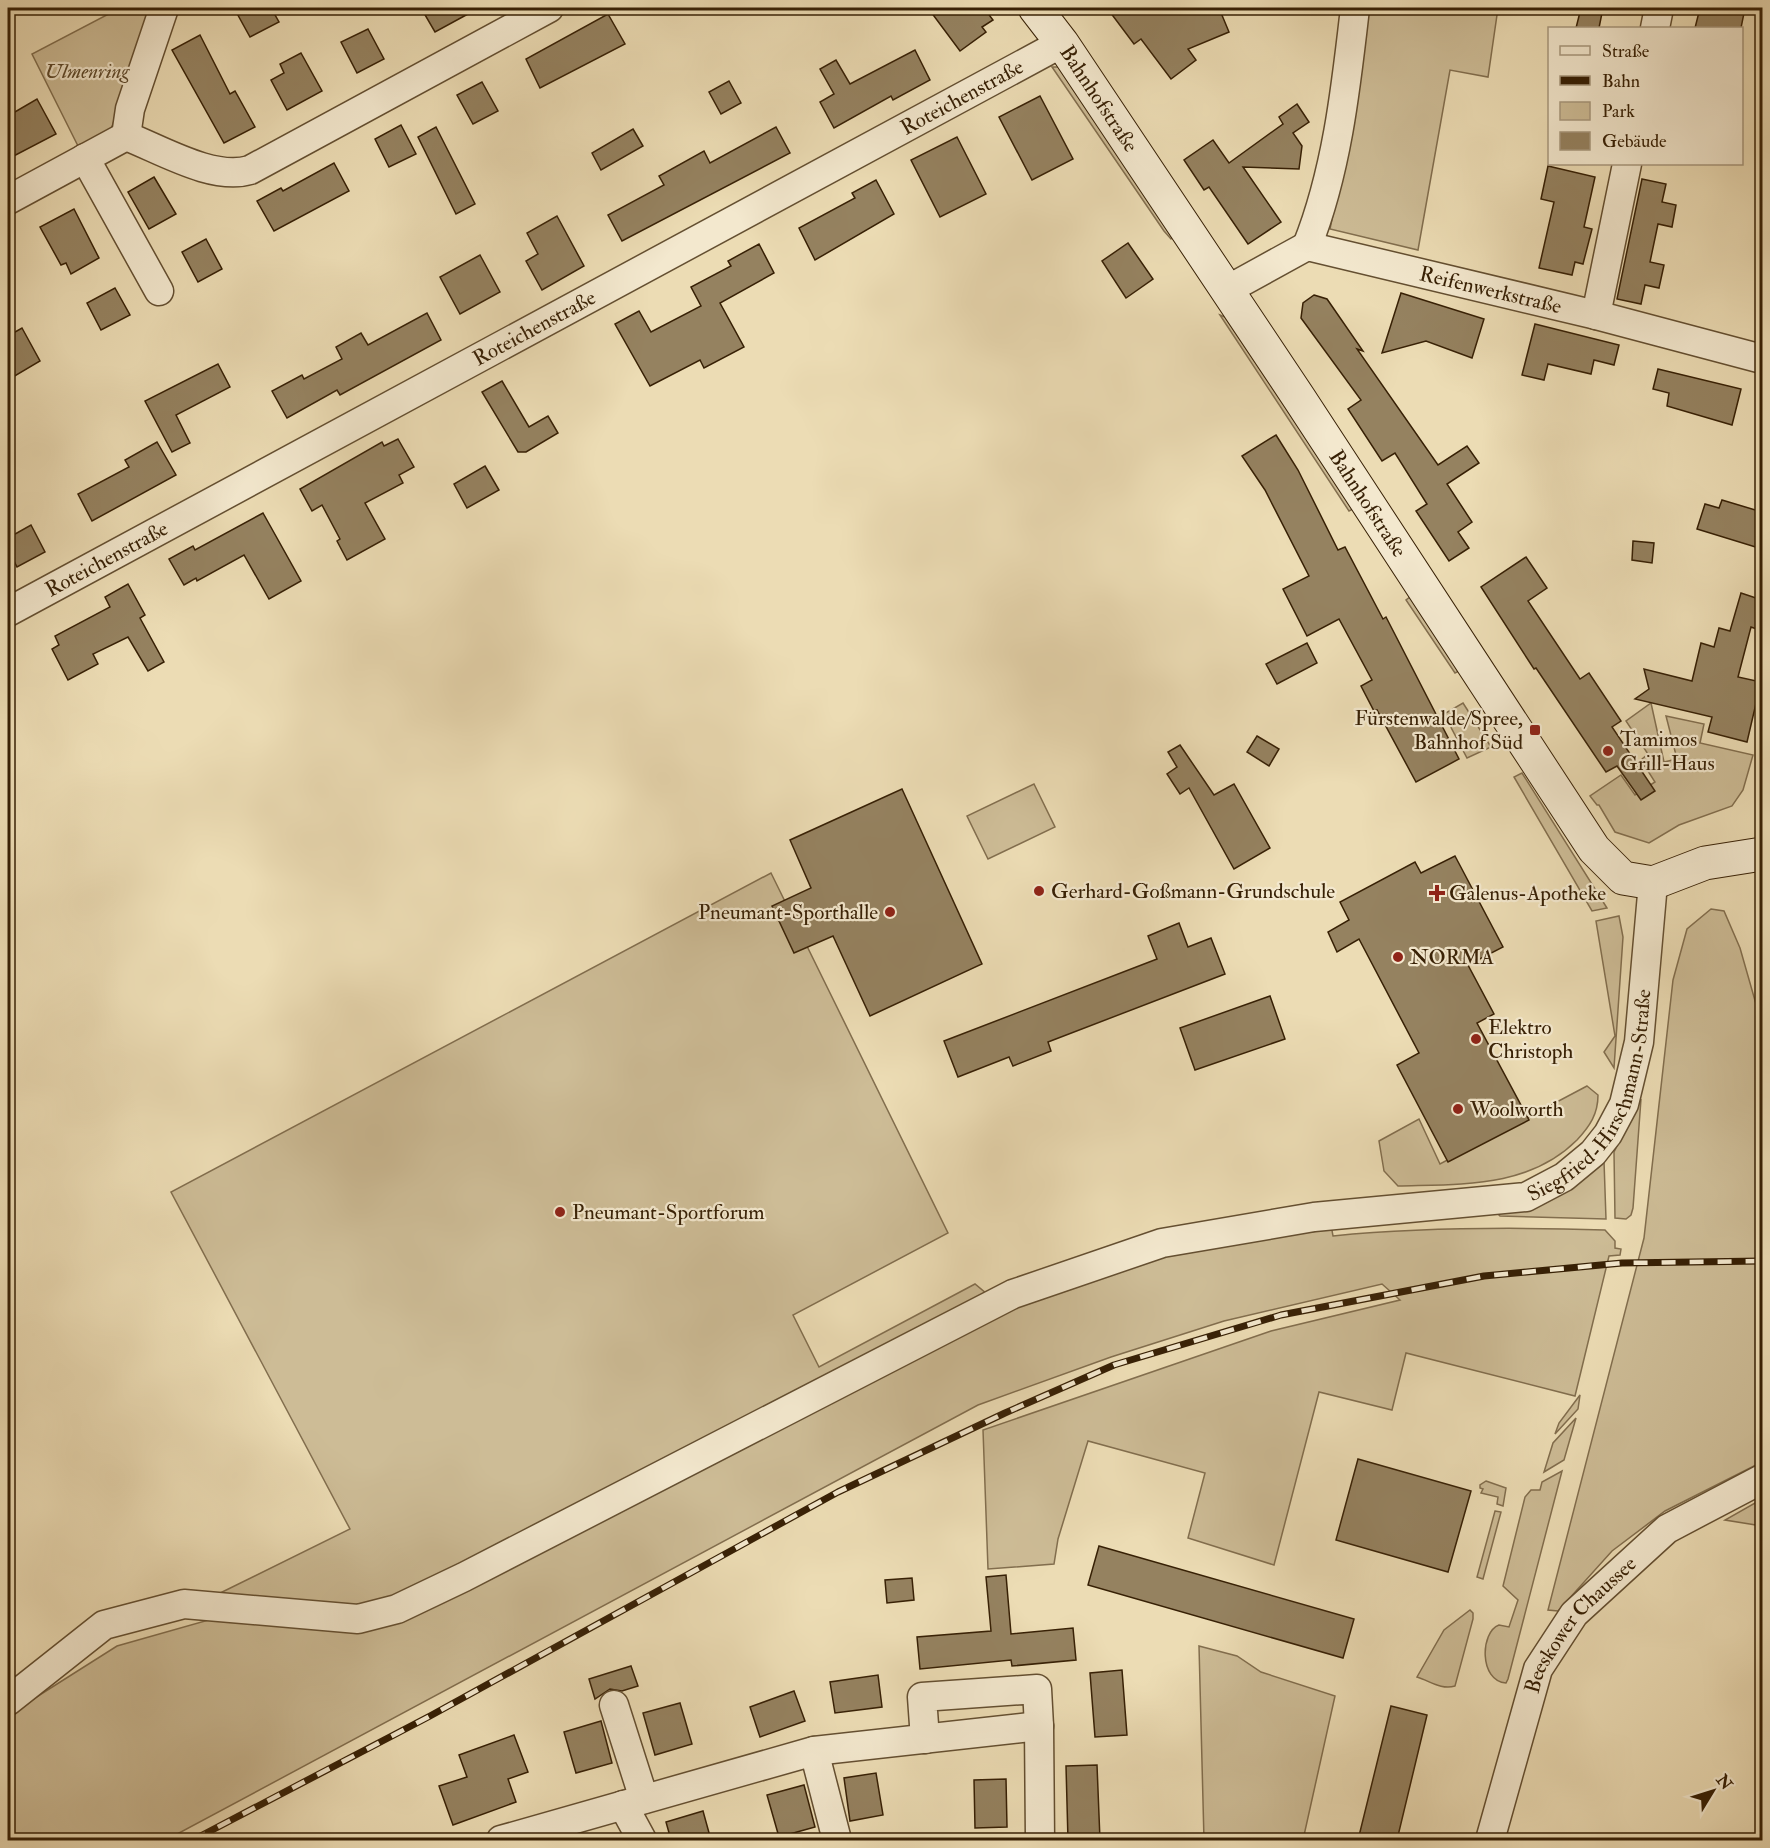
<svg xmlns="http://www.w3.org/2000/svg" width="1770" height="1848" viewBox="0 0 1770 1848" font-family="'IM FELL Double Pica',serif">
	<rect width="100%" height="100%" fill="#ecdcb4"/>
	<filter id="stains"><feTurbulence type="fractalNoise" baseFrequency=".00333" numOctaves="4"/><feColorMatrix values="0 0 0 0 .2 0 0 0 0 .09 0 0 0 0 .02 0 0 0 .5 -.17"/></filter>
	<radialGradient id="worn" r=".72"><stop offset=".6" stop-color="#630" stop-opacity="0"/><stop offset="1" stop-color="#630" stop-opacity=".3"/></radialGradient>
	<g fill="#cdbc96" stroke="#826e4e" stroke-width="1.5">
		<polygon points="120,8 156,8 111,129 79,148 32,54"/>
		<polygon points="1368,8 1498,8 1488,77 1450,70 1418,250 1330,229 1357,96"/>
		<polygon points="1052,67 1059,67 1173,237 1171,239 1164,231"/>
		<polygon points="1220,315 1225,317 1353,509 1349,511"/>
		<polygon points="1410,597 1459,671 1455,673 1406,600"/>
		<polygon points="1463,703 1491,747 1467,758 1444,714"/>
		<polygon points="1651,703 1664,762 1677,759 1666,716 1704,724 1700,743 1753,755 1743,790 1732,806 1679,825 1649,843 1615,832 1599,805 1597,805 1590,796 1621,775 1635,795 1655,782 1641,760 1648,754 1626,721"/>
		<polygon points="1522,773 1607,908 1592,911 1514,777"/>
		<polygon points="1034,784 1055,827 988,859 967,816"/>
		<path d="M771,873L948,1233L793,1315L819,1367L975,1284L1005,1309C1054,1298 1099,1274 1148,1261C1207,1245 1266,1238 1325,1230L1331,1225L1333,1236C1424,1227 1514,1227 1605,1230L1615,1241V1248L1621,1249L1620,1255L1609,1256L1575,1396L1406,1353L1392,1410L1319,1392L1274,1565L1188,1538L1205,1473L1088,1441L1058,1539L1054,1564L988,1569L983,1430L1271,1331L1400,1300L1382,1284L1224,1321L1111,1357L978,1405L166,1840H8V1715L117,1646L230,1614L212,1597L350,1529L171,1192Z"/>
		<polygon points="1711,909 1724,911 1740,948 1762,1025 1762,1462 1665,1511 1612,1551 1558,1611 1548,1610 1644,1238 1673,980 1687,929"/>
		<polygon points="1619,916 1623,937 1614,1068 1604,1052 1615,1036 1596,921"/>
		<path d="M1587,1086L1598,1095C1598,1114 1590,1126 1577,1140C1529,1188 1462,1184 1398,1186L1384,1171L1379,1141L1419,1119L1440,1164Z"/>
		<polygon points="1641,1099 1633,1208 1631,1215 1626,1219 1615,1218 1614,1152"/>
		<polygon points="1604,1161 1606,1219 1500,1216 1498,1214"/>
		<polygon points="1580,1395 1578,1409 1555,1434 1559,1423"/>
		<polygon points="1576,1418 1564,1460 1544,1472 1553,1443"/>
		<path d="M1562,1471L1508,1679L1506,1683C1479,1681 1480,1632 1499,1625L1509,1627L1518,1600L1503,1586L1525,1497L1531,1490H1540L1542,1482Z"/>
		<polygon points="1486,1481 1506,1488 1503,1506 1497,1504 1498,1497 1481,1493 1483,1489 1480,1488 1480,1485"/>
		<polygon points="1762,1499 1762,1526 1725,1520"/>
		<polygon points="1495,1511 1501,1512 1483,1579 1477,1577"/>
		<path d="M1470,1610L1473,1613V1619L1455,1686C1441,1690 1430,1681 1417,1677L1444,1630Z"/>
		<polygon points="1199,1646 1237,1656 1261,1672 1335,1696 1303,1840 1204,1840"/>
	</g>
	<g fill="#958260" stroke="#372005" stroke-width="1.5">
		<polygon points="234,8 271,8 279,22 250,37"/>
		<polygon points="421,8 479,8 435,32"/>
		<polygon points="928,8 984,8 993,20 982,27 986,32 960,51"/>
		<polygon points="1107,8 1219,8 1229,32 1188,49 1196,60 1171,79 1141,39 1134,44"/>
		<polygon points="1581,8 1603,8 1599,28 1576,28"/>
		<polygon points="1700,8 1745,8 1741,28 1695,28"/>
		<polygon points="608,14 625,44 540,88 526,59"/>
		<polygon points="368,29 384,59 357,73 341,42"/>
		<polygon points="200,35 230,94 235,91 255,127 224,143 172,50"/>
		<polygon points="915,50 930,80 893,100 891,96 834,128 820,102 834,94 820,69 836,60 850,84"/>
		<polygon points="301,53 322,91 287,110 271,80 284,73 280,64"/>
		<polygon points="729,81 741,103 721,114 709,92"/>
		<polygon points="482,82 498,111 473,124 457,95"/>
		<polygon points="1040,96 1073,159 1032,180 999,117"/>
		<polygon points="37,99 56,134 8,159 8,116"/>
		<polygon points="1297,104 1309,122 1293,133 1302,146 1299,169 1243,167 1281,222 1248,244 1209,187 1204,190 1184,160 1213,140 1229,163 1283,124 1279,117"/>
		<polygon points="401,125 416,154 389,167 375,139"/>
		<polygon points="436,127 475,204 456,214 418,137"/>
		<polygon points="776,127 790,153 622,241 608,215 664,185 659,176 704,151 710,163"/>
		<polygon points="633,129 643,146 601,170 592,153"/>
		<polygon points="957,137 986,194 940,217 911,160"/>
		<polygon points="334,163 349,191 274,231 257,201 281,188 283,191"/>
		<polygon points="1548,166 1595,177 1584,227 1592,229 1583,264 1575,262 1572,275 1539,268 1554,202 1541,199"/>
		<polygon points="154,177 176,214 149,229 128,192"/>
		<polygon points="1642,179 1666,184 1662,202 1676,205 1672,227 1658,224 1650,262 1664,265 1659,288 1645,285 1641,304 1617,299"/>
		<polygon points="876,180 894,214 815,260 799,228 855,198 852,193"/>
		<polygon points="74,209 99,258 71,274 66,263 61,265 40,227"/>
		<polygon points="557,216 584,266 542,290 526,261 538,254 527,233"/>
		<polygon points="206,239 222,269 198,282 182,252"/>
		<polygon points="1128,243 1153,279 1126,298 1102,261"/>
		<polygon points="759,244 774,273 720,303 744,347 704,368 700,360 650,386 615,324 639,311 651,332 701,306 691,287 731,266 728,261"/>
		<polygon points="480,255 500,292 460,314 440,277"/>
		<polygon points="115,288 130,315 101,330 87,303"/>
		<polygon points="1401,293 1484,319 1472,358 1426,341 1382,353"/>
		<polygon points="1314,295 1327,299 1363,351 1357,349 1438,465 1467,446 1479,463 1447,484 1472,522 1458,532 1469,548 1449,561 1416,511 1427,504 1395,453 1382,461 1348,409 1361,400 1301,318 1303,303"/>
		<polygon points="427,313 441,340 340,395 337,390 287,418 272,391 302,375 304,379 342,359 336,347 361,333 368,345"/>
		<polygon points="1535,324 1619,345 1614,365 1594,360 1591,374 1548,364 1544,380 1522,375"/>
		<polygon points="22,328 40,361 8,380 8,336"/>
		<polygon points="218,364 230,387 176,415 190,443 172,452 145,401"/>
		<polygon points="1658,369 1741,389 1732,425 1667,406 1669,393 1653,389"/>
		<polygon points="502,381 529,427 548,416 558,433 526,452 518,452 482,392"/>
		<polygon points="1276,435 1298,470 1338,550 1345,547 1383,619 1386,617 1459,759 1416,782 1377,710 1374,711 1361,686 1372,680 1339,619 1307,636 1283,589 1309,576 1265,490 1242,456"/>
		<polygon points="398,439 414,467 399,475 403,483 365,503 385,539 347,560 337,541 340,539 322,505 312,511 300,489 382,442 384,446"/>
		<polygon points="157,442 176,475 92,521 78,494 129,467 125,460"/>
		<polygon points="485,466 499,490 467,508 454,484"/>
		<polygon points="1722,500 1762,512 1762,549 1697,529 1705,504 1719,508"/>
		<polygon points="263,513 301,581 269,599 244,555 197,581 196,578 184,585 169,559 193,546 195,550"/>
		<polygon points="31,525 45,552 17,567 8,549 8,538"/>
		<polygon points="1633,541 1654,543 1652,563 1632,560"/>
		<polygon points="1526,557 1547,588 1528,601 1580,679 1589,673 1621,721 1612,727 1655,791 1641,800 1617,766 1606,772 1536,668 1534,669 1481,587"/>
		<polygon points="128,584 145,615 140,618 164,662 148,671 128,637 93,654 98,664 68,680 52,649 59,645 55,636 110,607 105,597"/>
		<polygon points="1741,593 1762,600 1762,631 1751,627 1738,677 1761,682 1747,742 1708,732 1712,717 1635,699 1649,689 1644,669 1692,681 1701,643 1714,647 1719,628 1730,631"/>
		<polygon points="1307,643 1317,663 1277,684 1266,664"/>
		<polygon points="1257,736 1279,749 1269,766 1247,752"/>
		<polygon points="1180,745 1214,795 1234,784 1270,848 1234,869 1189,788 1180,794 1167,774 1177,767 1168,752"/>
		<polygon points="902,789 982,964 870,1016 833,936 794,953 772,906 811,888 790,840"/>
		<polygon points="1455,856 1503,947 1468,965 1494,1014 1477,1023 1529,1120 1448,1162 1397,1065 1419,1053 1359,939 1337,952 1328,932 1349,920 1340,902 1415,862 1421,873"/>
		<polygon points="1179,923 1188,947 1211,938 1225,974 1048,1042 1051,1051 1013,1066 1009,1057 958,1077 944,1041 1157,959 1148,936"/>
		<polygon points="1270,996 1285,1039 1195,1070 1180,1028"/>
		<polygon points="1358,1459 1471,1491 1448,1572 1336,1540"/>
		<polygon points="1099,1546 1354,1619 1343,1658 1088,1585"/>
		<polygon points="1006,1575 1011,1634 1073,1628 1076,1660 1012,1666 1011,1660 920,1669 917,1637 991,1631 986,1577"/>
		<polygon points="912,1578 914,1600 887,1603 885,1580"/>
		<polygon points="631,1666 638,1686 622,1691 610,1689 595,1699 589,1679"/>
		<polygon points="1122,1670 1127,1735 1095,1737 1090,1673"/>
		<polygon points="878,1675 882,1707 835,1713 830,1682"/>
		<polygon points="794,1691 805,1721 760,1737 750,1707"/>
		<polygon points="680,1703 692,1744 655,1755 643,1713"/>
		<polygon points="1391,1706 1427,1715 1397,1840 1358,1840"/>
		<polygon points="601,1721 612,1763 576,1773 564,1732"/>
		<polygon points="514,1735 528,1772 508,1779 516,1802 453,1825 439,1786 467,1777 459,1755"/>
		<polygon points="1097,1765 1100,1840 1068,1840 1066,1766"/>
		<polygon points="876,1773 883,1815 850,1821 844,1778"/>
		<polygon points="1006,1779 1007,1827 975,1828 974,1780"/>
		<polygon points="804,1785 815,1827 779,1837 767,1795"/>
		<polygon points="703,1811 711,1840 671,1840 666,1822"/>
	</g>
	<g fill="none" stroke-linecap="round" stroke-linejoin="round">
		<g stroke="#644f31" stroke-width="31">
			<g id="street">
				<polyline points="1655,28 1659,8"/>
				<path d="M126,136C162,150 213,181 250,170L549,8"/>
				<polyline points="126,136 130,109 164,8"/>
				<polyline points="85,158 159,291"/>
				<polyline points="8,200 126,136"/>
				<path d="M1307,246C1337,171 1346,87 1355,8"/>
				<path id="s1" d="M1227,290L1307,246L1596,315L1762,359"/>
				<polyline points="1596,315 1627,164"/>
				<path id="s2" d="M8,612L1062,43"/>
				<path id="s3" d="M8,1701L104,1625L184,1604L358,1619L397,1609L464,1577L1013,1294L1162,1243L1314,1217L1526,1197L1564,1177L1593,1153L1608,1134L1624,1104L1639,1042L1653,883"/>
				<polyline points="614,1705 644,1799"/>
				<polyline points="925,1739 922,1697 1037,1689 1039,1726"/>
				<polyline points="814,1751 837,1840"/>
				<polyline points="623,1805 642,1840"/>
				<polyline points="501,1840 814,1751 1039,1726 1040,1840"/>
				<path id="s4" d="M1490,1840L1538,1669L1574,1614L1667,1529L1762,1479"/>
			</g>
		</g>
		<g stroke="#372005" stroke-width="35">
			<g id="secondary">
				<path id="s5" d="M1035,8L1062,43L1299,398L1594,849L1623,878L1653,883L1705,863L1762,854"/>
			</g>
		</g>
		<use href="#street" stroke="#f3e8ce" stroke-width="28"/>
		<use href="#secondary" stroke="#f3e8ce" stroke-width="33"/>
		<g stroke="#372005" stroke-width="7">
			<polyline id="rail" points="193,1840 430,1716 838,1492 1005,1413 1114,1365 1281,1315 1484,1276 1622,1263 1762,1261"/>
		</g>
		<use href="#rail" stroke="#f3e8ce" stroke-width="4.5" stroke-dasharray="14" stroke-linecap="butt"/>
	</g>
	<g fill="#8f2418" stroke="#f3e8ce" stroke-width="2">
		<rect x="1529" y="724" width="12" height="12" rx="3"/>
		<circle cx="1608" cy="751" r="6"/>
		<circle cx="1039" cy="891" r="6"/>
		<path d="M1434 884h6v6h6v6h-6v6h-6v-6h-6v-6h6z"/>
		<circle cx="890" cy="912" r="6"/>
		<circle cx="1398" cy="957" r="6"/>
		<circle cx="1476" cy="1039" r="6"/>
		<circle cx="1458" cy="1109" r="6"/>
		<circle cx="560" cy="1212" r="6"/>
	</g>
	<g text-anchor="middle" stroke-width="4.5" stroke-linejoin="round" paint-order="stroke">
		<g font-size="21" font-style="italic" fill="#5c4729" stroke="#f3e8ce">
			<text x="87" y="78">Ulmenring</text>
		</g>
		<g font-size="21" fill="#372005" stroke="#f3e8ce">
			<text dy="7" stroke="none"><textPath href="#s2" startOffset="1084">Roteichenstraße</textPath></text>
			<text dy="7" stroke="none"><textPath href="#s5" startOffset="111">Bahnhofstraße</textPath></text>
			<text dy="7" stroke="none"><textPath href="#s1" startOffset="280">Reifenwerkstraße</textPath></text>
			<text dy="7" stroke="none"><textPath href="#s2" startOffset="598">Roteichenstraße</textPath></text>
			<text dy="7" stroke="none"><textPath href="#s5" startOffset="597">Bahnhofstraße</textPath></text>
			<text dy="7" stroke="none"><textPath href="#s2" startOffset="112">Roteichenstraße</textPath></text>
			<text dy="7" stroke="none"><textPath href="#s3" startOffset="1766">Siegfried-Hirschmann-Straße</textPath></text>
			<text dy="7" stroke="none"><textPath href="#s4" startOffset="238">Beeskower Chaussee</textPath></text>
		</g>
		<g font-size="21" fill="#372005" stroke="#f3e8ce" text-anchor="start">
			<text x="1523" y="725" text-anchor="end">Fürstenwalde/Spree,<tspan x="1523" dy="24">Bahnhof Süd</tspan></text>
			<text x="1620" y="746">Tamimos<tspan x="1620" dy="24">Grill-Haus</tspan></text>
			<text x="1051" y="898">Gerhard-Goßmann-Grundschule</text>
			<text x="1449" y="900">Galenus-Apotheke</text>
			<text x="878" y="919" text-anchor="end">Pneumant-Sporthalle</text>
			<text x="1410" y="964">NORMA</text>
			<text x="1488" y="1034">Elektro<tspan x="1488" dy="24">Christoph</tspan></text>
			<text x="1470" y="1116">Woolworth</text>
			<text x="572" y="1219">Pneumant-Sportforum</text>
		</g>
	</g>
	<rect width="1770" height="1848" fill="none" stroke="#ecdcb4" stroke-width="30"/>
	<rect x="9" y="9" width="1752" height="1830" fill="none" stroke="#372005" stroke-width="3"/>
	<rect x="15" y="15" width="1740" height="1818" fill="none" stroke="#372005" stroke-width="1.5"/>
	<rect x="1548" y="27" width="195" height="138" fill="#f3e8ce" stroke="#a8987e" stroke-width="1.5"/>
	<rect x="1560" y="46" width="30" height="9" fill="#f3e8ce" stroke="#a8987e" stroke-width="1.5"/>
	<text x="1602" y="57" font-size="18" fill="#372005">Straße</text>
	<rect x="1560" y="76" width="30" height="9" fill="#372005" stroke="#a8987e" stroke-width="1.5"/>
	<text x="1602" y="87" font-size="18" fill="#372005">Bahn</text>
	<rect x="1560" y="102" width="30" height="18" fill="#cdbc96" stroke="#a8987e" stroke-width="1.5"/>
	<text x="1602" y="117" font-size="18" fill="#372005">Park</text>
	<rect x="1560" y="132" width="30" height="18" fill="#958260" stroke="#a8987e" stroke-width="1.5"/>
	<text x="1602" y="147" font-size="18" fill="#372005">Gebäude</text>
	<g transform="translate(1713 1791) rotate(52)" stroke="#f3e8ce" stroke-width="4.5" paint-order="stroke">
	<path d="M0-4.5L10 22L0 15L-10 22Z" fill="#372005"/>
	<text y="-9" font-size="16" font-weight="bold" text-anchor="middle" fill="#372005">N</text>
	</g>
	<rect width="100%" height="100%" filter="url(#stains)"/>
	<rect width="100%" height="100%" fill="url(#worn)"/>
</svg>
